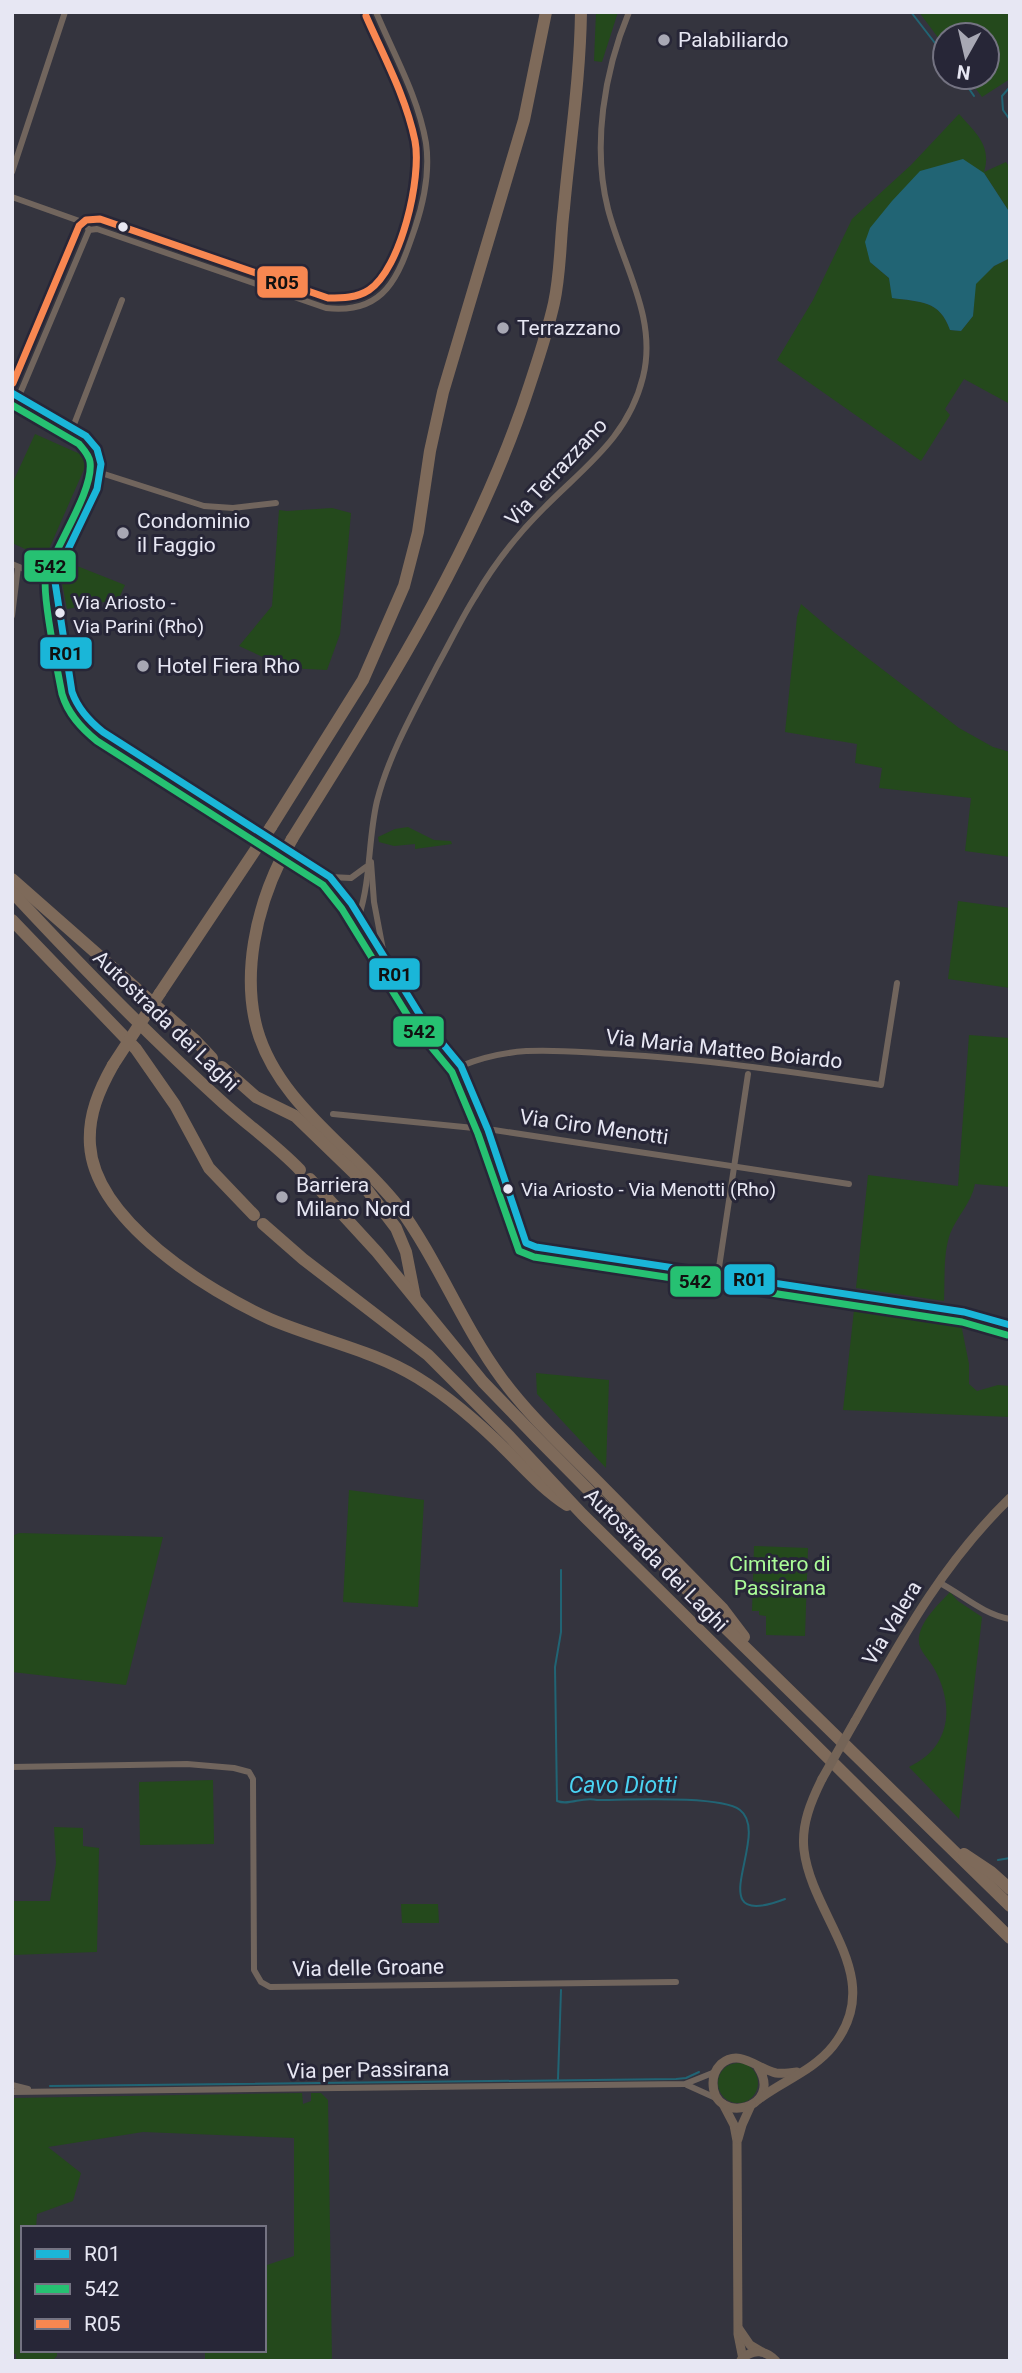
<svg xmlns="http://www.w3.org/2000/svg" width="1022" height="2373" viewBox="0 0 1022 2373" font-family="Roboto,sans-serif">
	<rect width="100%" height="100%" fill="#34343e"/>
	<g fill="#24491c">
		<polygon points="596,12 618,12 602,62 594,61"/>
		<polygon points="919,12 1010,12 1010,79 982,97 967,77 987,77 987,35 945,35 945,47"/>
		<path d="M959,114C976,133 992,146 984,172L1006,162L1010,168V213L984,173L870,262L889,278L893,298C920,302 940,300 950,330L961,331L973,316L975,284L994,266L1010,258V404L964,379L945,409L950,415L921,461L777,360L813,300L852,219L911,165Z"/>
		<polygon points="35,434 89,458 45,558 12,543 12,484"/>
		<polygon points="332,508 351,513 340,634 327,670 287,668 239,646 272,606 279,510 287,511"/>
		<polygon points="67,562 125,585 115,607 104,602 67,609 62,583"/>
		<polygon points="801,604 835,633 959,728 993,747 1010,752 1010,857 965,851 971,798 879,788 882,768 855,763 857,744 785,732 797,617"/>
		<polygon points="408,827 434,840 451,841 452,844 415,849 415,844 394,846 379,842 378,837 395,829"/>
		<polygon points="958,901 1010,908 1010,988 948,979"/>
		<path d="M969,1035L1010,1038V1187L975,1184C971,1204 957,1216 950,1234C943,1254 945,1280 944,1301L856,1288L868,1175L958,1186Z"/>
		<polygon points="855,1301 949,1316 960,1319 969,1364 969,1384 977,1391 998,1385 1010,1386 1010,1417 843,1410"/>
		<polygon points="536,1373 609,1380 606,1468 537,1394"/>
		<polygon points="349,1490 424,1500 418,1607 343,1602"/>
		<polygon points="19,1533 163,1537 126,1685 12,1672 12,1536"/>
		<polygon points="754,1546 808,1548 805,1636 766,1635 766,1616 759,1615 759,1611 752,1611"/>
		<path d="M950,1592L958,1601L982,1617L959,1819L909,1767C950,1748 955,1708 935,1670C929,1658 917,1651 919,1637C922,1619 938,1605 950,1592Z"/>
		<polygon points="213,1780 214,1844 140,1845 139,1782"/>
		<polygon points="54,1827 83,1828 83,1846 99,1848 97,1952 12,1955 12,1901 50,1901 56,1863"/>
		<polygon points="401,1904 438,1904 439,1923 402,1923"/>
		<circle cx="738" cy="2083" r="20"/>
		<polygon points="302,2093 303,2104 311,2101 311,2093 321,2093 328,2100 332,2361 205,2361 205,2350 264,2350 264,2266 294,2256 294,2138 143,2132 48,2147 81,2173 73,2201 37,2214 36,2228 23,2228 23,2350 57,2350 57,2356 52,2361 16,2361 16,2354 12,2354 12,2098"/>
	</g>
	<path fill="#216474" d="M963,159L984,173L1010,213V258L994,266L976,284L973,316L961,331L950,330C940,300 920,302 892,298L889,278L870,262L865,242L870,228L892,201L920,171Z"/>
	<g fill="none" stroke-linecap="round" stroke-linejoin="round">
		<g stroke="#216474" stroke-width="2">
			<polyline points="911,12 945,56"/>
			<polyline points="961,77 974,96"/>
			<polyline points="1010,87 1002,96 1003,110 1010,120"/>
			<path d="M561,1570V1632L555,1667L557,1801C570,1806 582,1796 597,1800C626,1800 720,1795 740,1810C773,1835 696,1933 785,1899"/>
			<polyline points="998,1860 1010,1858"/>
			<polyline points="558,2079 561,1990"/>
			<polyline points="50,2086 676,2079 686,2078 699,2072"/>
		</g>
		<g stroke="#71655d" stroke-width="6">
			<polyline points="12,172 65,12"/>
			<polyline points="12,197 85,223 89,230"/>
			<path d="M89,230L97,229L326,308C386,315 399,275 415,228C424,201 430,171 426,143C418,96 394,55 376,12"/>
			<path d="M12,393L86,436L97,449L101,464L97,489L63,560L55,582L72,692C77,710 89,721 103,732L316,867L330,877L351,903L423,1020L461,1066L488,1130L526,1243L536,1247L964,1312L1010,1325"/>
			<polyline points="19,396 89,230"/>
			<polyline points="73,427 122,300"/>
			<polyline points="101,473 204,506 233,508 276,503"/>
			<polyline points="12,564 55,582"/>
			<polyline points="12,616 18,567"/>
			<polyline points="371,862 374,902 384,955"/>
			<polyline points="330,877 351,878 366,867"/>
			<path d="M359,916C371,879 368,839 377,801C389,754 415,709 437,666C450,643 461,619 475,597C493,566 517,535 543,509C584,467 628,438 643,377C658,318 622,264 608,209C592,146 604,72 629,12"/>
			<path d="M461,1066C516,1044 557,1051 615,1054C704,1059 792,1072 881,1085L897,983"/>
			<polyline points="333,1114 494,1130 849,1184"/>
			<polyline points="718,1274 748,1074"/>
			<path d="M938,1582C962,1594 982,1614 1010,1619"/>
			<polyline points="12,1767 187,1764 234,1768 249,1772 253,1779 254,1970 261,1982 270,1987 676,1982"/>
			<polyline points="12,2085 28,2089"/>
			<polyline points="687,2085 718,2099"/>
			<polyline points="12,2092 685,2084 715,2072"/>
		</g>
		<g stroke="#746457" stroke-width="9">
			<path d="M855,1721C901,1640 942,1564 1010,1498"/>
			<path d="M758,2067C785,2109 713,2126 713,2083C713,2076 716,2069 721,2064C740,2048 757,2069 776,2073C783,2074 790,2073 797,2072"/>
			<path d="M759,2099C783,2081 814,2070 833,2046C888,1977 812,1918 804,1850C801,1825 811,1801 822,1779"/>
			<polyline points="723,2104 734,2125 737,2141 738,2334 743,2359"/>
			<polyline points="738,2139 742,2125 751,2105"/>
			<polyline points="739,2329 750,2345 762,2352"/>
			<path d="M741,2360C752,2349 765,2349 776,2361"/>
		</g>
		<g stroke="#7e6a5a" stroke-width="12">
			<polyline points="271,827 363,680 404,586 418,532 430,451 443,392 524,120 546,12"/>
			<path d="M292,839C383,693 477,548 530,384C539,357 548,330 554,303C561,271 560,239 564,208C570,141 580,80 581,12"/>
			<path d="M281,859C256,910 242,974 257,1029C278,1104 353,1148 398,1206C438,1260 462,1325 502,1379C527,1413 558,1442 588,1472C633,1517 677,1563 722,1608L744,1637"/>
			<polyline points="12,879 196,1041 212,1058"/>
			<path d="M12,892C79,964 147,1034 220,1100C246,1124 275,1144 300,1170"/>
			<polyline points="12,920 136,1049 175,1105 209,1168 254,1215"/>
			<polyline points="160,993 258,846"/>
			<path d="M113,1065C99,1090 88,1115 90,1145C95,1221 208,1291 270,1319C319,1340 373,1350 418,1378C452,1399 480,1424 508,1452C527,1471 544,1490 567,1505"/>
			<polyline points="222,1067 256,1097 295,1116 355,1174 396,1228 406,1252 415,1298"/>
			<polyline points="310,1179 377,1252 483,1382 538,1439 706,1609 1010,1906"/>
			<polyline points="263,1224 303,1259 428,1355 510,1437 582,1514 1010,1938"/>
			<polyline points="964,1854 991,1872 1010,1889"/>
		</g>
		<polyline stroke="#746457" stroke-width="9" points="822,1779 855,1721"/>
		<g stroke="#7e6a5a" stroke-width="12">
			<polyline points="258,846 271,827"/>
			<polyline points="281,859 292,839"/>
			<polyline points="113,1065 160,993"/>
		</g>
		<g stroke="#272637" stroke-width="12">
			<path id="bus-1" d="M12,393L86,436L97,449L101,464L97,489L63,560L55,582L72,692C78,709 89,721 103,732L330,877L351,903L423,1020L461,1066L488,1130L526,1243L536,1247L964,1312L1010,1325"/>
		</g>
		<g stroke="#272637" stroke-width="12">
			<path id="bus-2" d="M12,405L79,444C84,450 89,455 90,462C94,491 55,546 46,577C41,591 58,673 62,694C68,714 81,728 97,741L323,885L342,909L414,1026L452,1072L478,1134L519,1251L534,1257L962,1322L1007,1335"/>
		</g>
		<g stroke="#272637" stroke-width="12">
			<path id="bus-3" d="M13,383L79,226L86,220L100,219L328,298C342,298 357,298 369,290C401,269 422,177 415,141C406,97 384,57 366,16"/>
		</g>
		<use href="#bus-1" stroke="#1ab6d8" stroke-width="7"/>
		<use href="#bus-2" stroke="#26c172" stroke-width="7"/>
		<use href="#bus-3" stroke="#f88751" stroke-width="7"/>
	</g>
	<g fill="#a8a8b4" stroke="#272637" stroke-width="2.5">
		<circle cx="664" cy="40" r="7"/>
		<circle cx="503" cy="328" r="7"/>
		<circle cx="123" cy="533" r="7"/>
		<circle cx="143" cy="666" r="7"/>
		<circle cx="282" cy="1197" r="7"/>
	</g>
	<g fill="#e7e7f3" stroke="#272637" stroke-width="2.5">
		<circle cx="123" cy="227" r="6"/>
		<circle cx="60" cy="613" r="6"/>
		<circle cx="508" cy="1189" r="6"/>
	</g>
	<g text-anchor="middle" stroke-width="6" stroke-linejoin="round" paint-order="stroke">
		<g font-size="19" fill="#e7e7f3" stroke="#272637" text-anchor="start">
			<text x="73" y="609">Via Ariosto -<tspan x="73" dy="24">Via Parini (Rho)</tspan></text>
			<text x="521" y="1196">Via Ariosto - Via Menotti (Rho)</text>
		</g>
		<g font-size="21" fill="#e7e7f3" stroke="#272637" text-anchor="start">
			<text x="678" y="47">Palabiliardo</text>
			<text x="517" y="335">Terrazzano</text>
			<text x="137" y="528">Condominio<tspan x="137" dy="24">il Faggio</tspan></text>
			<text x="157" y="673">Hotel Fiera Rho</text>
			<text x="296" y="1192">Barriera<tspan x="296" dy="24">Milano Nord</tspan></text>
		</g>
		<g font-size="21" fill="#e7e7f3" stroke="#272637">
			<text transform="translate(556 472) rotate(-47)" y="7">Via Terrazzano</text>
			<text transform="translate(166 1021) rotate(44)" y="7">Autostrada dei Laghi</text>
			<text transform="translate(724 1049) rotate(6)" y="7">Via Maria Matteo Boiardo</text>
			<text transform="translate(594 1127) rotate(8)" y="7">Via Ciro Menotti</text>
			<text transform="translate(656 1560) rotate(45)" y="7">Autostrada dei Laghi</text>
			<text transform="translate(892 1623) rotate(-59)" y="7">Via Valera</text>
			<text transform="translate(368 1968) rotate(-1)" y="7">Via delle Groane</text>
			<text transform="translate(368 2070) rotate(-1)" y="7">Via per Passirana</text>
		</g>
		<g font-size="21" fill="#abfc98" stroke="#272637">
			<text x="780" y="1571">Cimitero di<tspan x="780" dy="24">Passirana</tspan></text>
		</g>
		<g font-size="23" font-style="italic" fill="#4ad3f2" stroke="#272637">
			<text x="623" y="1793">Cavo Diotti</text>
		</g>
	</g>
	<g stroke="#272637" stroke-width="2.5">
		<rect x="256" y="265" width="53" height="34" rx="7" fill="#f88751"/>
		<rect x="23" y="549" width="54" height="34" rx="7" fill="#26c172"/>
		<rect x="39" y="636" width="54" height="34" rx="7" fill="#1ab6d8"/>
		<rect x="368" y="957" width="53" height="34" rx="7" fill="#1ab6d8"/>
		<rect x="392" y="1015" width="53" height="33" rx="7" fill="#26c172"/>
		<rect x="723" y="1263" width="53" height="33" rx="7" fill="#1ab6d8"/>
		<rect x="669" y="1265" width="53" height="33" rx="7" fill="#26c172"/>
	</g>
	<g font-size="19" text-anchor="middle" font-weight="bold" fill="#111">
		<text x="282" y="289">R05</text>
		<text x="50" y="573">542</text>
		<text x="66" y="660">R01</text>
		<text x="395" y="981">R01</text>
		<text x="419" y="1038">542</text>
		<text x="750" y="1286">R01</text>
		<text x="695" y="1288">542</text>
	</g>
	<rect width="1022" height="2373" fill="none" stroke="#e7e7f3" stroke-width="28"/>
	<rect x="21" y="2226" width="245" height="126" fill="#272637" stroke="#747382" stroke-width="2"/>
	<rect x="35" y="2249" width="35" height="10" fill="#1ab6d8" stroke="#747382" stroke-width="2"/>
	<text x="84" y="2261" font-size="21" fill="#e7e7f3">R01</text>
	<rect x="35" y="2284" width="35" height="10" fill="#26c172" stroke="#747382" stroke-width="2"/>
	<text x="84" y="2296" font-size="21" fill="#e7e7f3">542</text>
	<rect x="35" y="2319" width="35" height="10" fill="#f88751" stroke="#747382" stroke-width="2"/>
	<text x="84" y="2331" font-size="21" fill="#e7e7f3">R05</text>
	<g transform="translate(966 56) rotate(188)"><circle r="33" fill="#272637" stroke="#747382" stroke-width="2"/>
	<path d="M0-5L12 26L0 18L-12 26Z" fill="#a8a8b4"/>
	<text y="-10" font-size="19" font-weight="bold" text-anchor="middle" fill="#e7e7f3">N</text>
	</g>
</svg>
